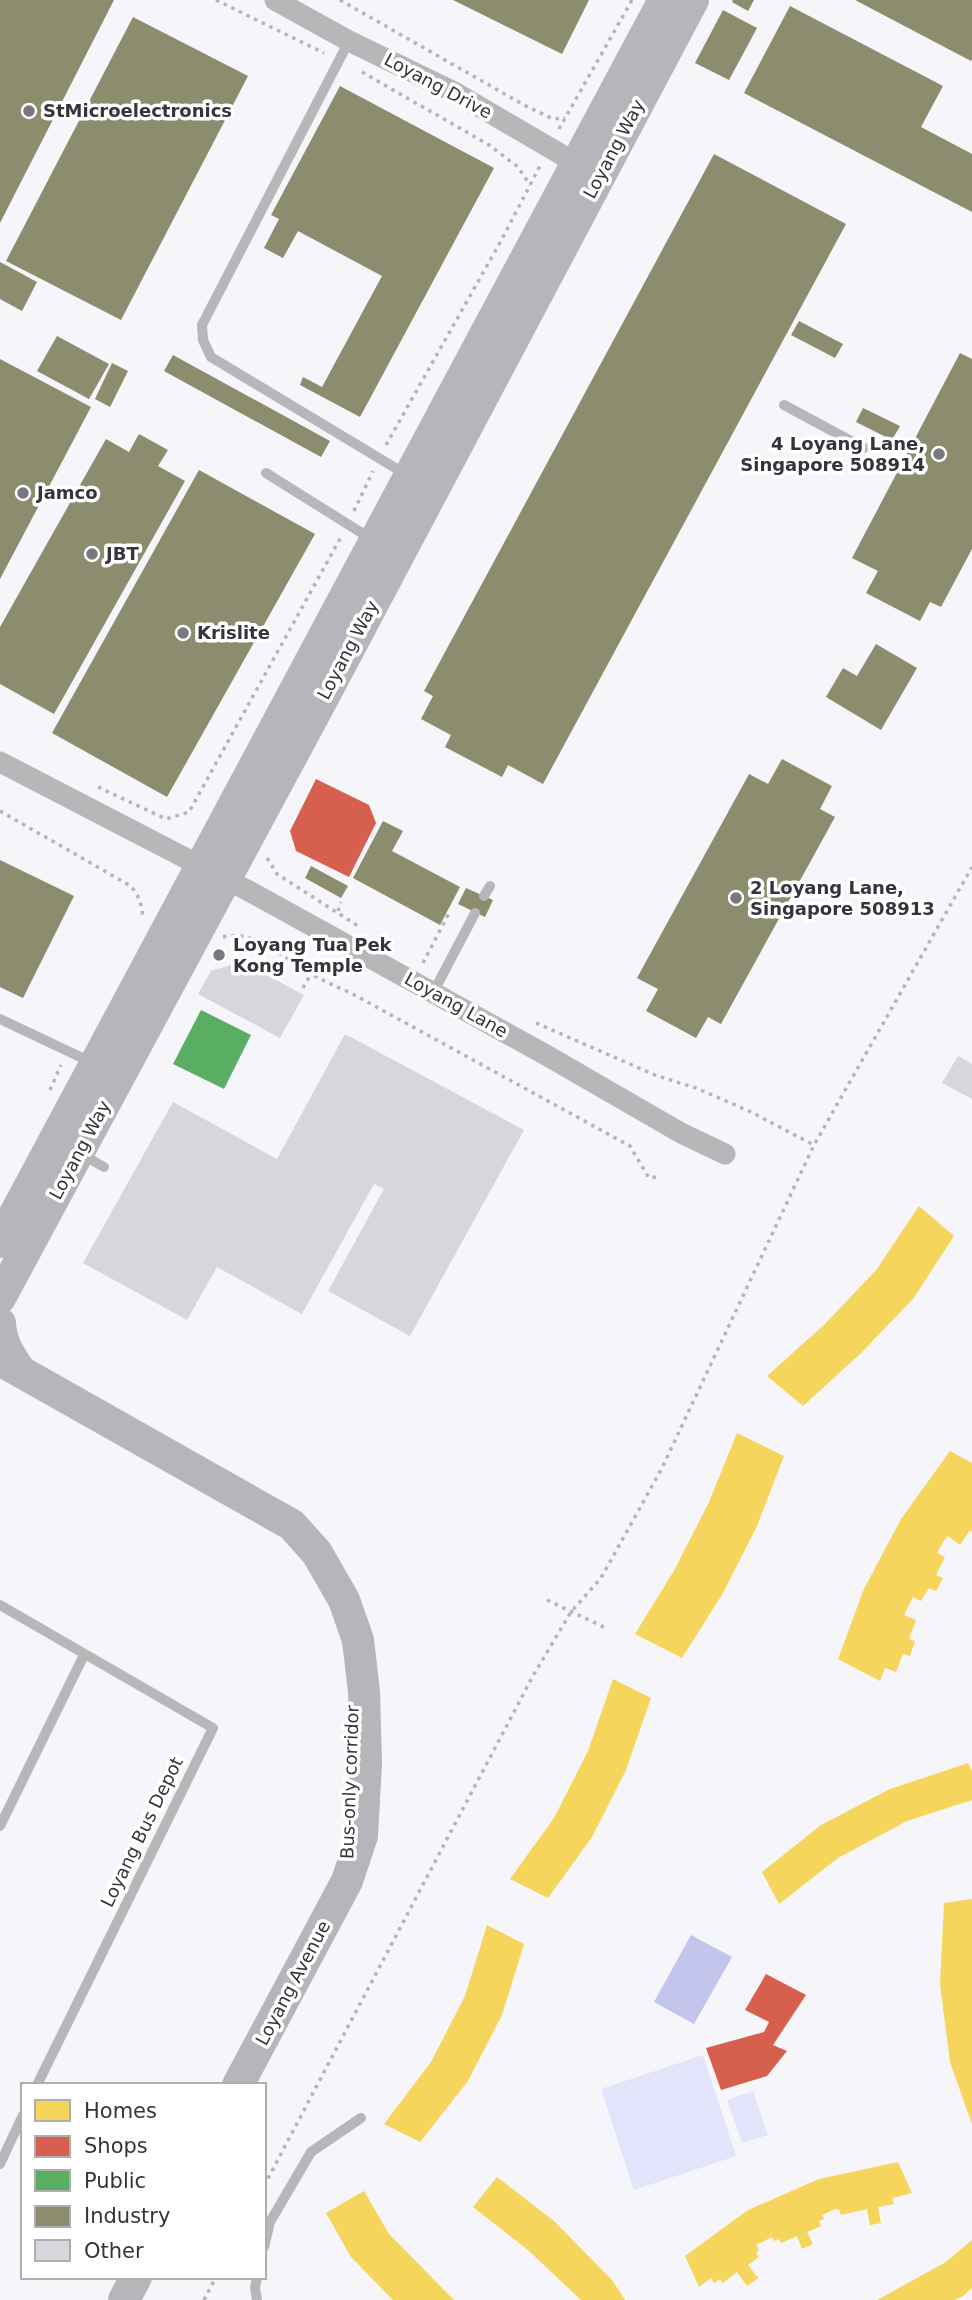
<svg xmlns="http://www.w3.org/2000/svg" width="972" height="2300" viewBox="0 0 972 2300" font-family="'DejaVu Sans',sans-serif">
	<rect width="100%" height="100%" fill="#f5f5fa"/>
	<g fill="#e2e4fc">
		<polygon points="703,2055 736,2156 634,2190 601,2089"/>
		<polygon points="753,2091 768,2135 742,2143 727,2100"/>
	</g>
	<polygon fill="#c3c5ed" points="691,1935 732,1957 694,2024 654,2002"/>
	<g fill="#f6d55c">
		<polygon points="919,1206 954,1236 913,1299 860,1354 803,1406 767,1376 825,1324 877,1269"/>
		<polygon points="737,1433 784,1456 757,1526 723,1593 682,1658 635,1634 675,1569 709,1502"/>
		<polygon points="950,1451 972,1463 972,1532 970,1530 960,1545 948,1536 943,1542 937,1553 945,1557 936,1575 943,1578 936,1591 929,1588 921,1601 913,1597 904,1615 916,1620 909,1639 915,1641 910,1656 903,1654 896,1672 885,1668 880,1681 838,1659 864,1589 901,1519"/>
		<polygon points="613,1679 651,1698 626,1770 592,1837 548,1898 510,1879 554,1818 588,1751"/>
		<polygon points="968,1763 972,1771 972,1800 907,1821 838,1858 779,1904 762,1872 821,1825 890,1789"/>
		<polygon points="972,1899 972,2124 950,2062 940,1984 944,1903"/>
		<polygon points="487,1925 524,1944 502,2015 468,2081 420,2142 384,2124 431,2062 465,1996"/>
		<polygon points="898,2162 912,2193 892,2198 894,2204 878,2207 881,2223 870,2225 867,2209 841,2215 839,2209 833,2210 822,2215 824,2219 819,2221 821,2226 807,2232 813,2244 802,2249 797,2236 781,2243 779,2239 774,2241 772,2237 756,2245 759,2250 756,2253 759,2257 748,2265 758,2278 747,2286 737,2272 723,2283 720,2279 714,2283 711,2278 699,2287 685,2256 748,2210 819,2179"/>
		<polygon points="497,2177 554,2221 612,2280 625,2300 581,2300 529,2251 473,2207"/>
		<polygon points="364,2191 389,2234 454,2300 393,2300 351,2257 326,2213"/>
		<polygon points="972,2240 972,2288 963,2296 955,2300 877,2300 946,2262"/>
	</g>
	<g fill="#d6604d">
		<polygon points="316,779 369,805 376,823 349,877 296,851 290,831"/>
		<polygon points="766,1974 806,1995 773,2045 787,2051 767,2076 721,2090 706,2048 764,2032 769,2022 745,2010"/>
	</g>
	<polygon fill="#5aae61" points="201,1010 251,1035 224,1089 173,1064"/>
	<g fill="#8c8c6e">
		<polygon points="0,0 114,0 0,223"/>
		<polygon points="453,0 589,0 562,54"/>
		<polygon points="733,0 754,0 748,11 732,2"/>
		<polygon points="855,0 972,0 972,59 971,61"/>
		<polygon points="790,6 943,86 921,127 972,154 972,212 744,93"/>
		<polygon points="723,10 757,28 729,80 695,63"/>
		<polygon points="133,17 248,76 121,320 6,261"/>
		<polygon points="340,86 494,168 360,417 300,385 303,377 322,387 382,276 298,231 283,258 264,248 279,219 271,215"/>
		<polygon points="714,154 846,224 543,784 508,765 502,777 445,747 451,735 421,719 433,696 424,691"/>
		<polygon points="0,262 37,282 22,311 0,299"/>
		<polygon points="799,321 843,344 835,358 791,335"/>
		<polygon points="57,336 109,364 89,399 37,371"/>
		<polygon points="960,353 972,359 972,549 941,607 930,602 920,621 866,593 878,571 852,558"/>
		<polygon points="173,355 330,441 321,457 164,371"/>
		<polygon points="0,359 91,407 0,579"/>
		<polygon points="112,363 128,371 110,407 95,399"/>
		<polygon points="863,408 900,426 892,440 856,422"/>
		<polygon points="139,434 168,450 158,466 185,481 54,714 0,684 0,627 106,439 129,452"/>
		<polygon points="199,470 315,534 167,797 52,733"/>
		<polygon points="876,644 917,668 881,730 826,697 843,668 857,676"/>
		<polygon points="782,759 832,786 820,809 835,817 721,1024 708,1017 696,1038 646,1011 658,989 637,978 749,774 768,784"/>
		<polygon points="383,821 403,831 392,851 460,887 440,925 353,878"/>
		<polygon points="0,860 74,896 23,998 0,987"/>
		<polygon points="311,866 348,886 341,898 305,878"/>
		<polygon points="466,888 493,900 485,917 458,904"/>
	</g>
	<g fill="#d6d7dd">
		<polygon points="235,958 304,995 280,1038 198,994 211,971 231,965"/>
		<polygon points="345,1034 524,1130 410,1336 328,1291 384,1189 374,1184 302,1314 217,1267 187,1320 83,1263 173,1102 277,1159"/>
		<polygon points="958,1056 972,1064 972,1099 942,1083"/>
	</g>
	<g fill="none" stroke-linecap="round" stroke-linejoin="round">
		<g stroke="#b4b4b9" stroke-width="3.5" stroke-dasharray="3.5 5" stroke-linecap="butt">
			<polyline points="216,0 324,53"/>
			<polyline points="340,0 524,105 553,119 565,118"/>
			<polyline points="362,72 489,145 518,167 530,185"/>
			<polyline points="559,129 632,0"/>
			<polyline points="386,445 502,239 541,164"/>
			<polyline points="354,511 373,471"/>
			<polyline points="98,787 166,819 189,812 341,537"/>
			<path d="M0,811L129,885C139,893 142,906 143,919"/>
			<polyline points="267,858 277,874 358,926"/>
			<polyline points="338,911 341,902"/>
			<path d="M223,937C256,929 284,959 311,974C324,981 337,987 351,993L630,1146L649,1178L656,1177"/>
			<polyline points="423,963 449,913"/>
			<polyline points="303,988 311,974"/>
			<polyline points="536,1023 655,1075 696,1088 749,1111 814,1145"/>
			<polyline points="50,1090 61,1065"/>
			<polyline points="547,1600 608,1629"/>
			<polyline points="264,2186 534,1674 571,1612 601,1578 662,1468 814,1145 972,867"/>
			<polyline points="204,2300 216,2277"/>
		</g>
		<g stroke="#b7b7ba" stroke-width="10">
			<polyline points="349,41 202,325 203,340 211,357 407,475"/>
			<polyline points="784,405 864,448"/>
			<polyline points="266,473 373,540"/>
			<polyline points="484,896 490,886"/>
			<polyline points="433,993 475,913"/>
			<polyline points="0,1019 93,1063"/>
			<polyline points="81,1154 104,1167"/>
			<polyline points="0,1605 213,1728 37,2085"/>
			<polyline points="0,1826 84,1655"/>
			<polyline points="0,2164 23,2115"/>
			<polyline points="264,2247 270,2222 311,2152 361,2118"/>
			<polyline points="257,2300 255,2288 257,2277"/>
		</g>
		<g stroke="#b7b7ba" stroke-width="21">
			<polyline points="275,0 349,41 456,93 586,169"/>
			<polyline points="0,762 247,890 546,1055 681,1133 725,1154"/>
		</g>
		<g stroke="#b6b6ba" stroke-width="32">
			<polyline points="0,1242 664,0"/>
			<polyline points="0,1298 324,696 693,0"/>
			<path d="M0,1323C1,1343 10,1356 21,1372"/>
			<polyline points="0,1360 292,1525 317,1553 344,1600 358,1640 364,1692 366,1763 362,1836 347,1881 238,2085"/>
			<polyline points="124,2300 136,2277"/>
		</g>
	</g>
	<g fill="#78787e" stroke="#fff" stroke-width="2.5">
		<circle cx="29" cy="111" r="7"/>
		<circle cx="939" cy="454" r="7"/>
		<circle cx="23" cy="493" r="7"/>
		<circle cx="92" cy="554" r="7"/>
		<circle cx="183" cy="633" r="7"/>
		<circle cx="736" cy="898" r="7"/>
		<circle cx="219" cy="955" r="7"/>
	</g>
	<g text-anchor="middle" stroke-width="7" stroke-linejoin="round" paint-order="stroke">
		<g font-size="18" fill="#34343c" stroke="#fff">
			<text transform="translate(438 86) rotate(28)" y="6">Loyang Drive</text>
			<text transform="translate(614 149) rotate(-62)" y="6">Loyang Way</text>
			<text transform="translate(348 650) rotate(-62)" y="6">Loyang Way</text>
			<text transform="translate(456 1005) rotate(29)" y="6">Loyang Lane</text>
			<text transform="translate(80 1150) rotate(-62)" y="6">Loyang Way</text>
			<text transform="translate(350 1782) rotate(-88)" y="6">Bus-only corridor</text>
			<text transform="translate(142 1832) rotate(-64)" y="6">Loyang Bus Depot</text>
			<text transform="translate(293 1983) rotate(-62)" y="6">Loyang Avenue</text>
		</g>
		<g font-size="18" font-weight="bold" fill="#34343c" stroke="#fff" text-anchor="start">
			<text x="43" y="117">StMicroelectronics</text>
			<text x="925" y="450" text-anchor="end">4 Loyang Lane,<tspan x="925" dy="21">Singapore 508914</tspan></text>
			<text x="37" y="499">Jamco</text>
			<text x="106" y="560">JBT</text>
			<text x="197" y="639">Krislite</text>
			<text x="750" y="894">2 Loyang Lane,<tspan x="750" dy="21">Singapore 508913</tspan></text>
			<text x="233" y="951">Loyang Tua Pek<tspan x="233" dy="21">Kong Temple</tspan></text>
		</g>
	</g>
	<rect x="21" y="2083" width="245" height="196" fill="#ffffff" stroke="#aeaeb1" stroke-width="2"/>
	<rect x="35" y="2100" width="35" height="21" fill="#f6d55c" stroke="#aeaeb1" stroke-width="2"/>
	<text x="84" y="2118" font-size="21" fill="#34343c">Homes</text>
	<rect x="35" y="2136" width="35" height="21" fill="#d6604d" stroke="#aeaeb1" stroke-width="2"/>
	<text x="84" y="2153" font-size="21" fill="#34343c">Shops</text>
	<rect x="35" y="2170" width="35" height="21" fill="#5aae61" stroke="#aeaeb1" stroke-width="2"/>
	<text x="84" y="2188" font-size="21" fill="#34343c">Public</text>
	<rect x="35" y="2206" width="35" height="21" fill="#8c8c6e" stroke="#aeaeb1" stroke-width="2"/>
	<text x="84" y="2223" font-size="21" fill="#34343c">Industry</text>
	<rect x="35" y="2240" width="35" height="21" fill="#d6d7dd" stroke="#aeaeb1" stroke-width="2"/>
	<text x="84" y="2258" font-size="21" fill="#34343c">Other</text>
</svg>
